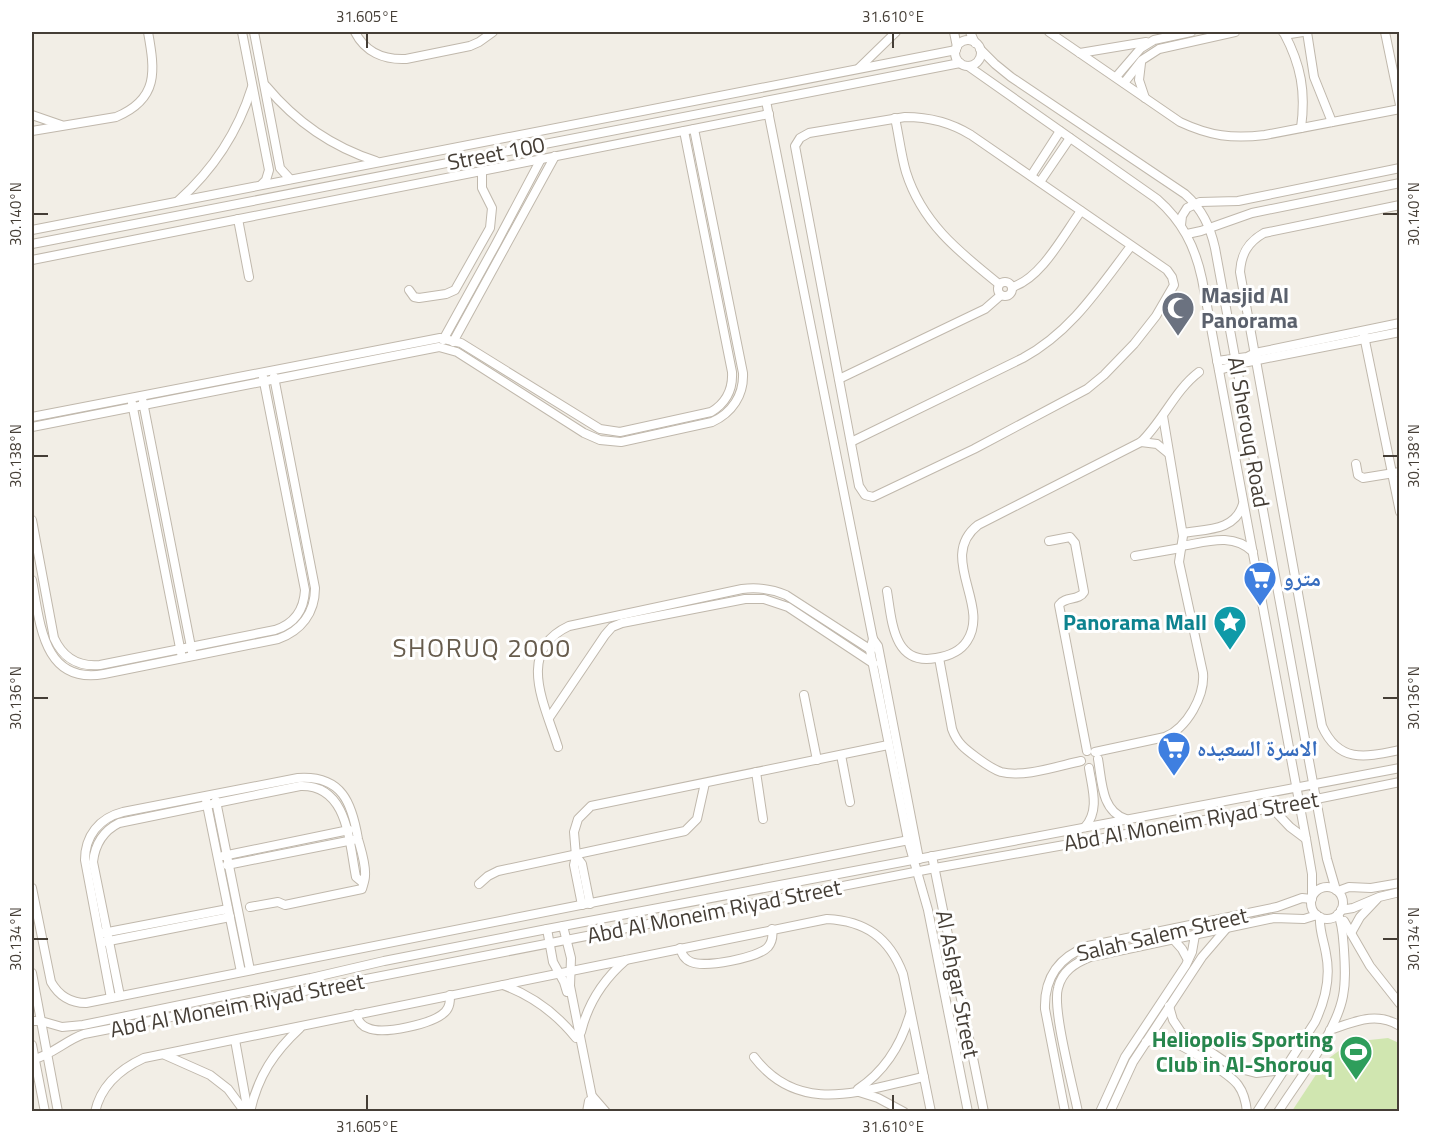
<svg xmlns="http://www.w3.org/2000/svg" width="1431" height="1143" viewBox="0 0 1431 1143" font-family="'Titillium Web','Noto Naskh Arabic',sans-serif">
	<rect width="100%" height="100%" fill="#f2eee6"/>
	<polygon fill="#d0e6b0" points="1388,1038 1399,1043 1399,1111 1292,1111 1325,1061 1351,1042"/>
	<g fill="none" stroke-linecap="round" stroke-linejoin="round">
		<g stroke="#c0b8ac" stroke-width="10">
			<g id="minor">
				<polyline points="242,32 269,170 266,180 262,184"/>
				<polyline points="254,32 280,168 290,179"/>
				<path d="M355,32C365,52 384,60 406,59L470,46L479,42L493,32"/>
				<polyline points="954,32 957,47"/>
				<polyline points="970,32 975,43"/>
				<path d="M1049,32L1180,122C1210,136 1232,139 1265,135L1400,109"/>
				<polyline points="1283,32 1290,34 1303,32"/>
				<polyline points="1307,32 1314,77 1332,122"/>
				<polyline points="1385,32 1400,105"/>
				<path d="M1284,33C1301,65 1306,92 1301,128"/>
				<circle cx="968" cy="53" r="13"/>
				<path d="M980,49L995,64L1011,77L1185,194C1202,209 1210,226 1215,248L1327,859L1336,890"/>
				<polyline points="1080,53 1146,42"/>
				<polyline points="1141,63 1139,80 1145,98"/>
				<path d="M968,66L1157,199C1182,221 1195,246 1202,279L1306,839L1312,874V897"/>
				<polyline points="859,68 896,32"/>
				<polyline points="1116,77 1141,48 1154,40 1191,32"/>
				<polyline points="1124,83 1142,60 1159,49 1235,32"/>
				<path d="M266,86C296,122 332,147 376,161"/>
				<polyline points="766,101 873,639 878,646 919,859"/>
				<polyline points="32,115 61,125"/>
				<path d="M905,117C929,117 950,122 971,135L1167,270L1172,277L1174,285L1156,316L1134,344L1104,375L1087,389L974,449L873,497L865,495L859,486L795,146L800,138L809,133Z"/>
				<path d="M895,118C899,136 901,155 906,172C922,223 959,252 999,284"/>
				<path d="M32,131L116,117C159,99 155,71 148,32"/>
				<polyline points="1031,176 1060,131"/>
				<polyline points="1040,182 1070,138"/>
				<path d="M178,201C214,169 238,132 252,87"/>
				<path d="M1400,205L1264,233C1248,242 1241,254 1240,272L1322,726C1339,764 1366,757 1400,750"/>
				<polyline points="238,219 249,277"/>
				<polyline points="1181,225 1182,216 1187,208 1200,202 1238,201 1400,168"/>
				<polyline points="32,230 956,50"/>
				<polyline points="1187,234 1201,231 1252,213 1400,183"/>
				<polyline points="32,244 960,63"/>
				<polyline points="32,260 769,114"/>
				<circle cx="1005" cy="289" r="7"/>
				<path d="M1012,287C1041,279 1064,234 1081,211"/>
				<polyline points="409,290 414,297 419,298 446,294 455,290 490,228 492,208 482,188 482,171"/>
				<polyline points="1363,331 1400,512"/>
				<polyline points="443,340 496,244 541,159"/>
				<polyline points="453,342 555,156"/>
				<polyline points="1217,361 1247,357 1255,353 1400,323"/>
				<polyline points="1219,370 1248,362 1400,332"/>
				<polyline points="839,379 985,309 1001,295"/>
				<polyline points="143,402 192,652"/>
				<polyline points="132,403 181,653"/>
				<path d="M32,417L440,338L461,343L600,429L620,432L711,412C726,403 733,390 732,372L684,131"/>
				<path d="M32,427L439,347L457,352L584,433L600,440L621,442L712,422C732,413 744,395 743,373L694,129"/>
				<path d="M851,442L1023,358C1071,332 1099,288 1131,246"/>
				<polyline points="1141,442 1157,444 1168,453"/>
				<polyline points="1356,464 1358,475 1363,478 1400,472"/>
				<path d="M32,520L54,638C63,658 79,667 100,665L275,630C294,624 304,610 305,590L263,377"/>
				<path d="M1183,533C1207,529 1235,531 1243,504"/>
				<path d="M1049,541L1070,537L1075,543L1084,592C1079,601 1065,596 1059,605L1087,751"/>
				<path d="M1182,546C1206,542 1233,532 1253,552"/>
				<polyline points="1135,556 1181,548"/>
				<path d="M32,580C40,623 43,685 104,674L278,639C301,631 315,613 315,588L274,377"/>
				<path d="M887,591C892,621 893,666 936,658C949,656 960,652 967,641C991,605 937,557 978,525L1141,442C1163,421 1175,390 1199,372"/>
				<polyline points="873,639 870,650 908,840 928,910 968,1112"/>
				<path d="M939,658L952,729C957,743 965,749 976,757C984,763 992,769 1001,772C1023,778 1058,766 1081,761"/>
				<polyline points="804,695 817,760"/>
				<polyline points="549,718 605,635 612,627 622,623 745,599 764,599 788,607 874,664"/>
				<path d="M558,747C545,705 515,651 569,626L742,589C758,587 772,589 786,595L871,650"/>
				<path d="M1095,752L1165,737C1187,728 1205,696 1203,673L1179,562L1183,536L1163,416"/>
				<polyline points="841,755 850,802"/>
				<path d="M1098,759C1102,781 1101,811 1126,819"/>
				<polyline points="756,772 763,819"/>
				<polyline points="206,800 241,972"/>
				<polyline points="216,801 250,970"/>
				<polyline points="1272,808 1290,827 1306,839"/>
				<path d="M1085,827C1100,810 1092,788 1089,768"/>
				<polyline points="223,856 349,830"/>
				<polyline points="576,856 582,864 590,904"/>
				<polyline points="932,856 984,1112"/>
				<polyline points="227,865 353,840"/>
				<polyline points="479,884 488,876 498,871 685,831 697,819 705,783"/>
				<circle cx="1327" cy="903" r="16"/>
				<path d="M32,888L51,982C59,996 70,1003 86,1003L914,839"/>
				<polyline points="1338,891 1349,887 1371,888 1400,883"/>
				<polyline points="582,905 574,865 576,856 574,832 578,819 591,806 888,745"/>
				<polyline points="1341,910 1353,908 1379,897 1400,892"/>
				<polyline points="1344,921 1370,966 1400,1004"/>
				<polyline points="563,926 571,958 570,986 595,1112"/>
				<polyline points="547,929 553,962 564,982 567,992"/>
				<polyline points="103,933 228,909"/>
				<polyline points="1351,933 1360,917 1377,899"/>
				<polyline points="1174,940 1182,949 1188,960"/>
				<polyline points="104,942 230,917"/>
				<path d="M680,948C682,954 684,959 691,962C705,968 758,958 768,947C773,941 773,935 772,929"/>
				<polyline points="32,973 58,1112"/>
				<path d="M503,985C533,996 556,1013 576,1038"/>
				<path d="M120,996L93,862C95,844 103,831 119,823L300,786C348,784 349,842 356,877L362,882"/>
				<path d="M111,998L85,860C85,836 99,818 123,812L298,778C342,775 352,803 358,839C361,850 366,864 365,876C365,880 363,885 362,889L285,905L278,902L250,907"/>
				<polyline points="1169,1006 1173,1020 1181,1032 1233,1067 1256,1073 1284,1070"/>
				<path d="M356,1014C358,1021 361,1026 368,1028C383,1035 433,1024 445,1012C450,1007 450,1001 450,995"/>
				<polyline points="32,1021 41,1021 62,1027 83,1025 311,978 384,961 547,929 1400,768"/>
				<path d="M1330,1030C1354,1022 1376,1011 1400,1026"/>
				<path d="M581,1032C588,1003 604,979 626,960"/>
				<polyline points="235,1040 248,1112"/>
				<path d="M1146,1042C1154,1040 1161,1039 1169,1041C1182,1044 1230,1074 1238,1085C1244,1093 1246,1102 1247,1112"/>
				<polyline points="32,1045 45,1112"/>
				<polyline points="165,1055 210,1075 228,1089 245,1112"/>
				<path d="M754,1057C800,1117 862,1090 924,1077"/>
				<path d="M34,1059C52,1055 66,1040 84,1034L935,868L1272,808L1400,782"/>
				<path d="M858,1089C885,1071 901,1045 910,1014"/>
				<polyline points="859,1092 878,1098 904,1112"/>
				<polyline points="593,1097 606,1112"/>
				<path d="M95,1112C101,1085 120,1069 144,1058L827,919C865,921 889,937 903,974L931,1112"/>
				<path d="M250,1112C258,1076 274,1052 300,1028"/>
				<polyline points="587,1112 589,1101"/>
				<path d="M1065,1112L1045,1009C1044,978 1059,957 1088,946L1277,907L1302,898L1312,899"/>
				<path d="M1078,1112C1073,1086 1052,1009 1058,988C1062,971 1075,963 1090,957L1274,918L1304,919L1317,915"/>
				<polyline points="1100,1112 1125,1057 1186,965 1192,952 1195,935"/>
				<polyline points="1110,1112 1133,1062 1202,957 1226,929"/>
				<path d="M1257,1112L1315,1022C1325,1001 1331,978 1326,954C1324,941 1319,930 1320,917"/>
				<path d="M1278,1112C1299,1079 1336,1033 1343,996C1346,981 1345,966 1344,950C1343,938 1343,926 1338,914"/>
			</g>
		</g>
		<use href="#minor" stroke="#fff" stroke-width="8"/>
	</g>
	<path fill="none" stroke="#453e36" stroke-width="2" d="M367,33V48M893,33V48M33,214H48M1383,214H1398M33,456H48M1383,456H1398M33,698H48M1383,698H1398M33,939H48M1383,939H1398M367,1095V1110M893,1095V1110"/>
	<defs>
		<g id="mosque-pin" transform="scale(1.725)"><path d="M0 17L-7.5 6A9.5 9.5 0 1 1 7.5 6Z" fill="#6b7280" stroke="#fff"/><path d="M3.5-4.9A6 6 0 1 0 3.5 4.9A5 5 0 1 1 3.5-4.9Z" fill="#fff"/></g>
		<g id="supermarket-pin" transform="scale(1.725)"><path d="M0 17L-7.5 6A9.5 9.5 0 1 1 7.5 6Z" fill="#3f7fe0" stroke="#fff"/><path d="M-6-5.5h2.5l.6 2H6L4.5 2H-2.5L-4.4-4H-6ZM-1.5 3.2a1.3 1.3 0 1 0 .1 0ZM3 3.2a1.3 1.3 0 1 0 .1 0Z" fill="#fff"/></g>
		<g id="sight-pin" transform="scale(1.725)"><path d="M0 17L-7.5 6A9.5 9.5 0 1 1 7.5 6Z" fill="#0f9aa8" stroke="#fff"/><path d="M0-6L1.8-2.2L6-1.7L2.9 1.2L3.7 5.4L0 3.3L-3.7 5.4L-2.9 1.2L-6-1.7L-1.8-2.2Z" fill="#fff"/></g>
		<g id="stadium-pin" transform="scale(1.725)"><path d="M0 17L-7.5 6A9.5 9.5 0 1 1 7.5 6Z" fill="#2e9e5b" stroke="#fff"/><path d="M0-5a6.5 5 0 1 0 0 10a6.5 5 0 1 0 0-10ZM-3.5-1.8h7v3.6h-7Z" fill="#fff"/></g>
	</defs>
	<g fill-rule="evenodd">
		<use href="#mosque-pin" x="1178" y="308"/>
		<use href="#supermarket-pin" x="1260" y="578"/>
		<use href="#sight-pin" x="1230" y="622"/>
		<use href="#supermarket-pin" x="1174" y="748"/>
		<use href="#stadium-pin" x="1356" y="1052"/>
	</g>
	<g text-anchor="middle" stroke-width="6" stroke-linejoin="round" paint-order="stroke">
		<g font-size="22" fill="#453e36" stroke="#fff">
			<text transform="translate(496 153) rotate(-11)" y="8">Street 100</text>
			<text transform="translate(1249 432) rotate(80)" y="8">Al Sherouq Road</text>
			<text transform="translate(1191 821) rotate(-10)" y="8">Abd Al Moneim Riyad Street</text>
			<text transform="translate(714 911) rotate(-11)" y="8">Abd Al Moneim Riyad Street</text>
			<text transform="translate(1162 934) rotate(-13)" y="8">Salah Salem Street</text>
			<text transform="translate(958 984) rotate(79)" y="8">Al Ashgar Street</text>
			<text transform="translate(237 1005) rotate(-11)" y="8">Abd Al Moneim Riyad Street</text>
		</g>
		<g font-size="22" font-weight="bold" fill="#5b616d" stroke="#fff" text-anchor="start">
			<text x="1201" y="303">Masjid Al<tspan x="1201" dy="25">Panorama</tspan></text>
		</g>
		<g font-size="22" font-weight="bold" fill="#366cbe" stroke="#fff" text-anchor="start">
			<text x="1283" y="586">مترو</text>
			<text x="1197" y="756">الاسرة السعيده</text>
		</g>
		<g font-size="22" font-weight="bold" fill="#0d838f" stroke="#fff" text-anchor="end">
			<text x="1207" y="630">Panorama Mall</text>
		</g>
		<g font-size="22" font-weight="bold" fill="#27864d" stroke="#fff" text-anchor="end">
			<text x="1333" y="1047">Heliopolis Sporting<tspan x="1333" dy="25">Club in Al-Shorouq</tspan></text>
		</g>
		<g font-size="26" letter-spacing="1.5" fill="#675c4d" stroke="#fff">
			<text x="482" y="657">SHORUQ 2000</text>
		</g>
	</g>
	<rect width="1431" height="1143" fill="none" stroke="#ffffff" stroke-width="66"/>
	<rect x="33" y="33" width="1365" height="1077" fill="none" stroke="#453e36" stroke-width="2"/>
	<g font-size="15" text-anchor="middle" fill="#453e36">
		<text x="367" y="22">31.605°E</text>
		<text x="893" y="22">31.610°E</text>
		<text transform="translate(16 214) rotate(-90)" y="5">30.140°N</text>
		<text transform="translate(1414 214) rotate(-90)" y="5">30.140°N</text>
		<text transform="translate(16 456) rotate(-90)" y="5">30.138°N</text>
		<text transform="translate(1414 456) rotate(-90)" y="5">30.138°N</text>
		<text transform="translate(16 698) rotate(-90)" y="5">30.136°N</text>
		<text transform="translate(1414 698) rotate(-90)" y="5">30.136°N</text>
		<text transform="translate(16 939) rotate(-90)" y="5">30.134°N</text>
		<text transform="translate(1414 939) rotate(-90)" y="5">30.134°N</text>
		<text x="367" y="1132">31.605°E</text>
		<text x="893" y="1132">31.610°E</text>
	</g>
</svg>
